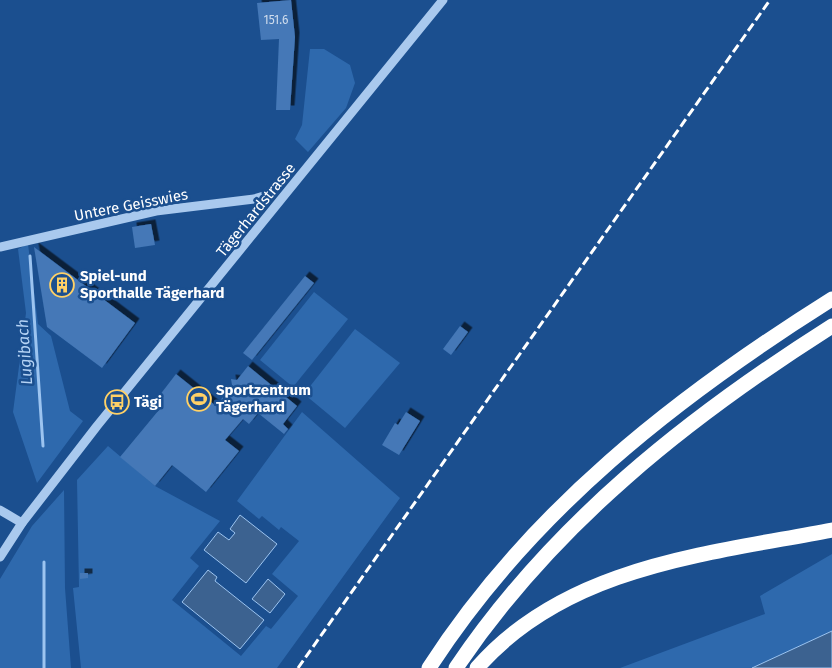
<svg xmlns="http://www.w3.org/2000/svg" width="832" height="668" viewBox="0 0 832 668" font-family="'Fira Sans',sans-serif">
	<defs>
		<filter id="shadow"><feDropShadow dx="4.5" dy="-4.5" stdDeviation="0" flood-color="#0009"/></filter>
	</defs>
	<rect width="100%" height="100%" fill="#1b4f8f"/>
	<g fill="#2e69ad">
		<polygon points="310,49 324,49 350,65 355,83 346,108 308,152 295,139 302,125"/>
		<polygon points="28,244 38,324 51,336 70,411 83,421 37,483 13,412 26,313 18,249"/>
		<polygon points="314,292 348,319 293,387 260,360"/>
		<polygon points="355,329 400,363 345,428 304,394"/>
		<polygon points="302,412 400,498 277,668 81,668 73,588 79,587 77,480 108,446 155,486 220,521 190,558 199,566 172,600 241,656 266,626 271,629 298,596 272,574 299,541 281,527 279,530 262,516 259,519 237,501"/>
		<polygon points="64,490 65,588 71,668 0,668 0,579 32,526"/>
		<polygon points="832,554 832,631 752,668 620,668 765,614 760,596"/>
	</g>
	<g fill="#3c6290" stroke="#9cc4f0">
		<polygon points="240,515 277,544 246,583 204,550 218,532 229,540 235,533 230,529"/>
		<polygon points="208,570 217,577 215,581 264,620 240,649 182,602"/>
		<polygon points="268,579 285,594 270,613 252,599"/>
		<polygon points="832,631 832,668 752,668"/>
	</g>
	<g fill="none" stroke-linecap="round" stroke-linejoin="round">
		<g stroke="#9cc4f0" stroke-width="3">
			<polyline points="30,256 43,446"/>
			<polyline points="44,668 44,562"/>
		</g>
	</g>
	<g fill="#4478b7" filter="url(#shadow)">
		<polygon points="291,0 295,37 290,110 276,110 279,39 261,40 257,3"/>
		<polygon points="151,224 155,245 135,248 132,227"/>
		<polygon points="34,247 135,323 102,368 47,327"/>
		<polygon points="305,276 314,283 252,360 243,353"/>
		<polygon points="460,326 468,332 451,355 443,349"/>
		<polygon points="248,366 297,406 283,424 288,429 284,434 258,413 249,424 243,419 225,440 239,451 206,492 172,465 155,486 120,457 163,405 156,400 176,374 216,406 232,385 231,379 237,380"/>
		<polygon points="406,412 420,421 399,455 382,445 395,423 398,425"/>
		<polygon points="80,573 88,573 88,578 80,579"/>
	</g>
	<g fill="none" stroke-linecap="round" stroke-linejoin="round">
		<g stroke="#a9c9ee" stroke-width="9">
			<polyline points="0,247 156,211 254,199 267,195"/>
			<polyline points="0,510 22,523"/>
			<polyline points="0,557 22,523 97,426 443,0"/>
		</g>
		<g stroke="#fff" stroke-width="15">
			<path d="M429,668C530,511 676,397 832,299"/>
			<path d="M456,668C553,524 687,418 832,326"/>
			<path d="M477,668C566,566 708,554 832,530"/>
		</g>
		<polyline stroke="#fff" stroke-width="3" stroke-dasharray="9 4" stroke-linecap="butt" points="298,668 770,0"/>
	</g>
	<defs>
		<g id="building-ring" transform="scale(1.25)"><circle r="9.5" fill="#1b4f8f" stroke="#ffd166" stroke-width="1.5"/><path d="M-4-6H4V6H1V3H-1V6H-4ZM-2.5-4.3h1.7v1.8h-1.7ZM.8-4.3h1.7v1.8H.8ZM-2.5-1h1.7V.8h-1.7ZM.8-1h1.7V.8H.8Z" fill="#ffd166"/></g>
		<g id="stadium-ring" transform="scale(1.25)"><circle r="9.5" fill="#1b4f8f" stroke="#ffd166" stroke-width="1.5"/><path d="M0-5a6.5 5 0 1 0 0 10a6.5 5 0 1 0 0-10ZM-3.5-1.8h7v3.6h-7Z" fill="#ffd166"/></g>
		<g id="bus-ring" transform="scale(1.25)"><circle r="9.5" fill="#1b4f8f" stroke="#ffd166" stroke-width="1.5"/><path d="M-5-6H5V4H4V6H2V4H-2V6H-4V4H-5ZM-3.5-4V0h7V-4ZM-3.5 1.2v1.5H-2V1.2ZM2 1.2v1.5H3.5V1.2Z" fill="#ffd166"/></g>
	</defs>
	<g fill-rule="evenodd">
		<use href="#building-ring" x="62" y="285"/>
		<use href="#stadium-ring" x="199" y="399"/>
		<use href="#bus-ring" x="117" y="402"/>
	</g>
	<g text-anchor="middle" stroke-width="5" stroke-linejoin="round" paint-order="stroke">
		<g font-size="12" fill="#d0dded">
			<text x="276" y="24">151.6</text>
		</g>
		<g font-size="15" fill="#fff" stroke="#1b4f8f">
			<text transform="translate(131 205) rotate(-11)" y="5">Untere Geisswies</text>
			<text transform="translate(256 210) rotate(-51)" y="5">Tägerhardstrasse</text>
		</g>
		<g font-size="15" font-weight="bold" fill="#fff" stroke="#1b4f8f" text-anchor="start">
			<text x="80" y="281">Spiel-und<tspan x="80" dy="17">Sporthalle Tägerhard</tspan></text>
			<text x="216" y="395">Sportzentrum<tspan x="216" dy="17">Tägerhard</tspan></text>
			<text x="134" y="407">Tägi</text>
		</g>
		<g font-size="16" font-style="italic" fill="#b5d3f5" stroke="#1b4f8f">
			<text transform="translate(24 352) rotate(-94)" y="6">Lugibach</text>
		</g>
	</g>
</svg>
